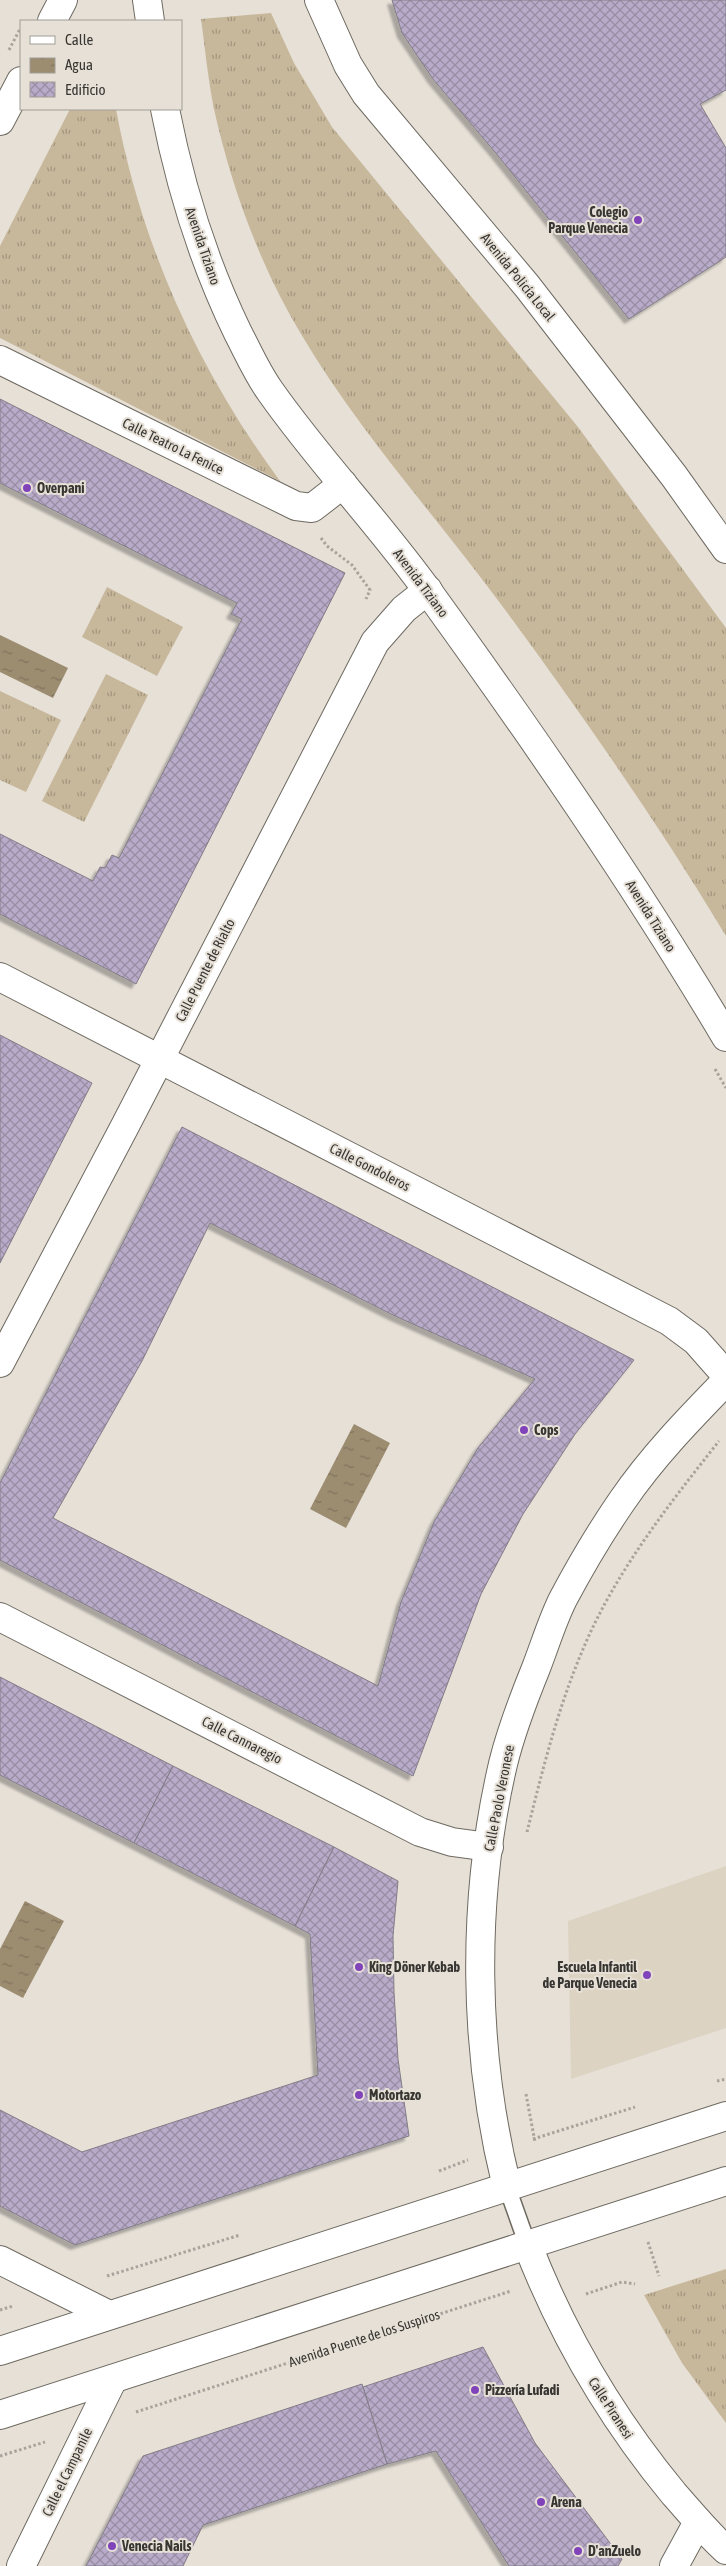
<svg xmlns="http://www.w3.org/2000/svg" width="726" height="2566" viewBox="0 0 726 2566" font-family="'Asap Condensed',sans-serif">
	<defs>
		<pattern id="grass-tufts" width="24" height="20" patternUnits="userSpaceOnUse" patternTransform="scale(1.25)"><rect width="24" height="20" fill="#c8b89b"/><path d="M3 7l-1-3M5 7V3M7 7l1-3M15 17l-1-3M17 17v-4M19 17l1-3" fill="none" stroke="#a3967f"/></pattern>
		<pattern id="water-ripples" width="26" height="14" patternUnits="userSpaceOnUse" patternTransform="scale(1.25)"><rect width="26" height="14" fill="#9c8c70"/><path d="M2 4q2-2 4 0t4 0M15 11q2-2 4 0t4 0" fill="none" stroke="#80735d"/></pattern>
		<pattern id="building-cross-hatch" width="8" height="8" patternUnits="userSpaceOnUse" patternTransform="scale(1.25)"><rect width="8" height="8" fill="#b8abc9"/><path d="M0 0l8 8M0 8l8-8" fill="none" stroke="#978ca4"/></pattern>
		<filter id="shadow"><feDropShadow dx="-4.5" dy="4.5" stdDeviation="1" flood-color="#0004"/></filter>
	</defs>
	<rect width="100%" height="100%" fill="#e6e0d7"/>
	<polygon fill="#dcd3c3" points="726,1866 726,2028 571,2079 568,1921"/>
	<g fill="url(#grass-tufts)">
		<path d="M271,13L294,63L332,127L578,427L726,628V936C658,823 581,713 503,607C436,516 359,432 301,334C260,266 231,186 214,109C208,79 205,48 201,19Z"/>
		<path d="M70,109H116C141,245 198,370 280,481L0,338V246Z"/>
		<polygon points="107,587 183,627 157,676 82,637"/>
		<polygon points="106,674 148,695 84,822 42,801"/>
		<polygon points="0,691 61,720 26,792 0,780"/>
		<polygon points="726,2269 726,2423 682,2363 644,2295"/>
	</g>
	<g fill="url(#water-ripples)">
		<polygon points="0,635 68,668 53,698 0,672"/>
		<polygon points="354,1424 390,1443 346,1528 310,1509"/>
		<polygon points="25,1901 64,1921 23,1998 0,1986 0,1949"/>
	</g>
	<g fill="url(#building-cross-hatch)" stroke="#817d86" fill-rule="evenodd" filter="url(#shadow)">
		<polygon points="392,0 726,0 726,90 700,104 726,148 726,257 629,319 495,152 433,79 402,33"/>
		<polygon points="0,399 345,573 136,984 0,914 0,834 93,881 100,867 105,868 112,855 119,858 242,619 231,614 237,603 0,483"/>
		<polygon points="0,1035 92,1083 0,1263"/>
		<path d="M182,1127L634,1360L575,1434L523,1514L481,1594L413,1776L0,1560V1483ZM210,1223L393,1315L535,1379L478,1448L434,1522L401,1602L378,1686L53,1518L142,1361Z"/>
		<polygon points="0,1677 173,1766 134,1843 0,1775"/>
		<polygon points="173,1766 334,1847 295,1926 134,1843"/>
		<polygon points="334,1847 398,1881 393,1936 394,1992 398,2059 409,2136 75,2245 0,2206 0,2110 82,2152 318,2075 310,1934 295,1926"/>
		<polygon points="483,2347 535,2443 622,2559 618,2566 509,2566 436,2451 387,2464 363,2387"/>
		<polygon points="362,2384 387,2464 203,2525 183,2566 86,2566 143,2456"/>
	</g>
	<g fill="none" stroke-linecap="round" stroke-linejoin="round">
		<g stroke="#6e6a61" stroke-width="19">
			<polyline id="lane" points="507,2187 528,2246"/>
		</g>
		<g stroke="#6e6a61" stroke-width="30">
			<g id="street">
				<polyline points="52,21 63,0"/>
				<polyline points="0,121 21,81"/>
				<polyline points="0,360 296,506 312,508 343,484"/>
				<polyline points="0,977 669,1321 696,1341 726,1375"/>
				<polyline points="0,1363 125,1126 375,642 404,609 428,590"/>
				<polyline points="0,1617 420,1832 452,1842 489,1847"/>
				<path d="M507,2187C473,2051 471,1901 503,1764C511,1731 523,1700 536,1668C545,1645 552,1621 563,1599C580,1567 602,1530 622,1501C652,1457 689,1419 726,1381"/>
				<path d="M528,2246C563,2336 612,2419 674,2494C691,2513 707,2533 726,2550"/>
				<polyline points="0,2260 109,2315"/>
				<polyline points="21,2566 113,2379"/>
				<polyline points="674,2566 698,2522"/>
			</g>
		</g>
		<g stroke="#6e6a61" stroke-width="30">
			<g id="secondary">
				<polyline points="0,2351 726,2116"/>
				<polyline points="0,2415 726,2181"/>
			</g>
		</g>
		<g stroke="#6e6a61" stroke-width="30">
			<g id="primary">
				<polyline points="147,0 150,21"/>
				<polyline points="319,0 348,65 366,94 527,286 674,476 726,549"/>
				<path d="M165,109C180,186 203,261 238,333C248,352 257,373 270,391C319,461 380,524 430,594C534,738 635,884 726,1037"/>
			</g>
		</g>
		<g stroke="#a8a49d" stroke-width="3" stroke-dasharray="2.5 2.5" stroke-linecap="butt">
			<polyline points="9,50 20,29"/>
			<polyline points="321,538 327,546 352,565 370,590 366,599"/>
			<polyline points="715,1069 726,1088"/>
			<path d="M527,1832C542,1772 557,1711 581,1654C613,1575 667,1507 719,1441"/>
			<polyline points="717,2081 726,2079"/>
			<polyline points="526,2094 535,2142"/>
			<polyline points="533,2139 635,2107"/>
			<polyline points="439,2171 468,2160"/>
			<polyline points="648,2242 659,2276"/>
			<polyline points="107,2276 240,2235"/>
			<polyline points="586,2294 622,2282 635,2284"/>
			<polyline points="0,2310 13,2306"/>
			<polyline points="136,2412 511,2291"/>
			<polyline points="0,2456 45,2442"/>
		</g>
		<use href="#lane" stroke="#fff" stroke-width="16"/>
		<use href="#street" stroke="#fff" stroke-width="28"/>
		<use href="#secondary" stroke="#fff" stroke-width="28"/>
		<use href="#primary" stroke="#fff" stroke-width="28"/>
	</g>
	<g fill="#8143b9" stroke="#e6e0d7" stroke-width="2">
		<circle cx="638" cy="220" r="5"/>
		<circle cx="27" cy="488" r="5"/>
		<circle cx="524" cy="1430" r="5"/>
		<circle cx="359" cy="1967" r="5"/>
		<circle cx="647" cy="1975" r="5"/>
		<circle cx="359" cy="2095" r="5"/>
		<circle cx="475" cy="2390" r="5"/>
		<circle cx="541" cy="2502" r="5"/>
		<circle cx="112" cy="2546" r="5"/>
		<circle cx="578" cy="2551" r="5"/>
	</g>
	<g text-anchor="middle" stroke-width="4" stroke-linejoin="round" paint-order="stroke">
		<g font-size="14" font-weight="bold" fill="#383632" stroke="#e6e0d7" text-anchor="start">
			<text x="628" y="217" text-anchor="end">Colegio<tspan x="628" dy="16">Parque Venecia</tspan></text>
			<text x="37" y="493">Overpani</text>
			<text x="534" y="1435">Cops</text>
			<text x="369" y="1972">King Döner Kebab</text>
			<text x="637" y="1972" text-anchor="end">Escuela Infantil<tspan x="637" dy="16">de Parque Venecia</tspan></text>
			<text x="369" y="2100">Motortazo</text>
			<text x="485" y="2395">Pizzería Lufadi</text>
			<text x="551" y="2507">Arena</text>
			<text x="122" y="2551">Venecia Nails</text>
			<text x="588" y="2556">D'anZuelo</text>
		</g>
		<g font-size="14" fill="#383632" stroke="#e6e0d7">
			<text transform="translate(203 246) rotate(71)" y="5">Avenida Tiziano</text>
			<text transform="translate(518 277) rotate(51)" y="5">Avenida Policía Local</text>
			<text transform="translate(173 446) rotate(26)" y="5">Calle Teatro La Fenice</text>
			<text transform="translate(421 583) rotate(53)" y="5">Avenida Tiziano</text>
			<text transform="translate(651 916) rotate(58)" y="5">Avenida Tiziano</text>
			<text transform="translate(205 970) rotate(-63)" y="5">Calle Puente de Rialto</text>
			<text transform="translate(370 1167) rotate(27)" y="5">Calle Gondoleros</text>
			<text transform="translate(242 1740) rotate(27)" y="5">Calle Cannaregio</text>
			<text transform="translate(499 1798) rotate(-79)" y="5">Calle Paolo Veronese</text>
			<text transform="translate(364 2338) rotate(-18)" y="5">Avenida Puente de los Suspiros</text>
			<text transform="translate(611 2408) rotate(57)" y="5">Calle Piranesi</text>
			<text transform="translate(67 2472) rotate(-64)" y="5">Calle el Campanile</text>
		</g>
	</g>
	<rect x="20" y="20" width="162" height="90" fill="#e6e0d7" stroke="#a09c95"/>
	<rect x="30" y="36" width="25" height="8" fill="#ffffff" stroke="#a09c95"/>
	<text x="65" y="45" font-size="15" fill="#383632">Calle</text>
	<rect x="30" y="58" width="25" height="15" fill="url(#water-ripples)" stroke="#a09c95"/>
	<text x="65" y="70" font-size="15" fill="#383632">Agua</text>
	<rect x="30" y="82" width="25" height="15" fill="url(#building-cross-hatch)" stroke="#a09c95"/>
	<text x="65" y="95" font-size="15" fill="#383632">Edificio</text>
</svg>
